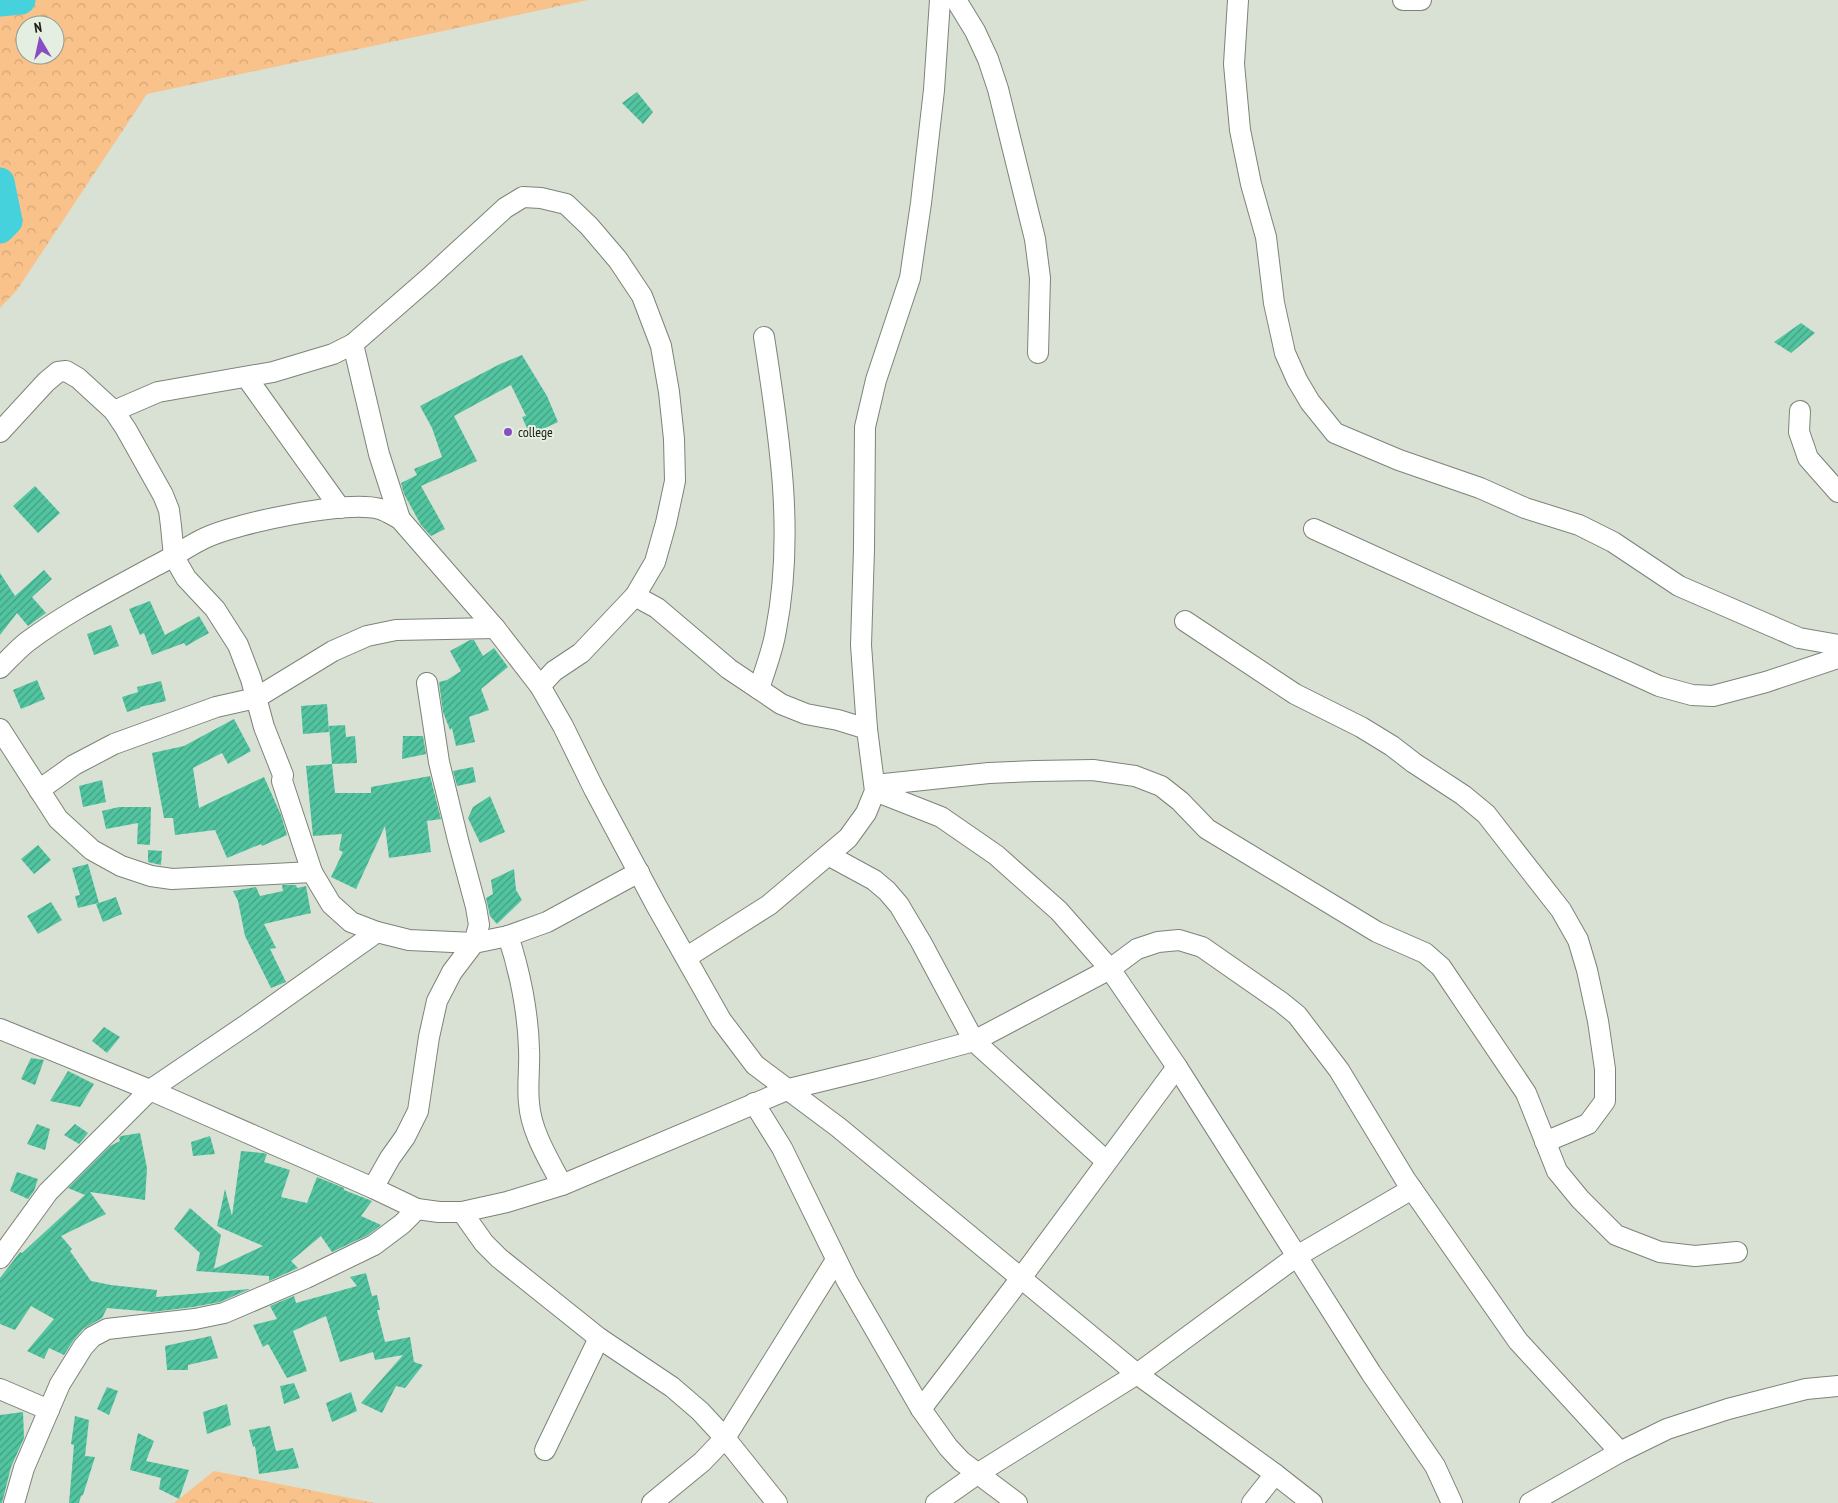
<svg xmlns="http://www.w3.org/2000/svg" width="1838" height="1503" viewBox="0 0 1838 1503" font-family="'PT Sans Narrow',sans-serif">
	<defs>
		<pattern id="forest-crowns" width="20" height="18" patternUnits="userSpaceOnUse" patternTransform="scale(1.25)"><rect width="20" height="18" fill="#f8c28a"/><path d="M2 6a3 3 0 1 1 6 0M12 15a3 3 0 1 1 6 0" fill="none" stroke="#d4a676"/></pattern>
		<pattern id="building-hatch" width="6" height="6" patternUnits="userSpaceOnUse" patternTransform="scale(1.25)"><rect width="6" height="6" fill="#52c5a0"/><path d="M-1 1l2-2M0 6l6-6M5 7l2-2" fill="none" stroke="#439f81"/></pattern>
	</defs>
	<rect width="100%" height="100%" fill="#d8e1d4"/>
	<g fill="url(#forest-crowns)" fill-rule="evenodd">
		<path d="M0,0H588L147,94L17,290L0,308ZM25,25H55V55H25Z"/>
		<polygon points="214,1471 375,1503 174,1503"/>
	</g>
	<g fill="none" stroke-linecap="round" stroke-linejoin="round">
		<g stroke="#45d2dd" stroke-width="29">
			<polyline points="0,2 21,0"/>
			<polyline points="0,182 8,221 0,229"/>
		</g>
	</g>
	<g fill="url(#building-hatch)">
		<polygon points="637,92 653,112 643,124 622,103"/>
		<polygon points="1801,323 1815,333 1791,353 1774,342"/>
		<polygon points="522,355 547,396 558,422 530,435 522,417 526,416 511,385 454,416 477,461 421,486 445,529 431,536 421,525 404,494 401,483 417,475 414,469 442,457 432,428 420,406 500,364"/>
		<polygon points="35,486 60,513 38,533 13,506"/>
		<polygon points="44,570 52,579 32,597 46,613 28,626 17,613 0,635 0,573 15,596"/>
		<polygon points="150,601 165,635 199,616 209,633 186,646 184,643 152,655 144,633 140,635 129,609"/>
		<polygon points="111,625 119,646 94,655 87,634"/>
		<polygon points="470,640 474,640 483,656 494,648 508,667 481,689 489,710 469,717 475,742 456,746 452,728 450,730 443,712 439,682 447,680 461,671 450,651"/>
		<polygon points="37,680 45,699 21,709 13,690"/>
		<polygon points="161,681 166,701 140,707 140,708 127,712 122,697 138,692 137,687"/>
		<polygon points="327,704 329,732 303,734 301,706"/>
		<polygon points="234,719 251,751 228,764 222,753 193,768 199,808 264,777 281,815 287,835 262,846 261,844 227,858 215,830 175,835 173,818 164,818 152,753 184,746"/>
		<polygon points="345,725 346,737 355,736 357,763 332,764 329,726"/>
		<polygon points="403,736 423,736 426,754 402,759"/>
		<polygon points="332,764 335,793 371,793 371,787 430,776 441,819 427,821 431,852 389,858 385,826 356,889 331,877 343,852 339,850 342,834 313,836 306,766"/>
		<polygon points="473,767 476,782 457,786 453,771"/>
		<polygon points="102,780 106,802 83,807 79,786"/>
		<polygon points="490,796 505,832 480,843 468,818 473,807"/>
		<polygon points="119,807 151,807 150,845 137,844 138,823 106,829 102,811"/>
		<polygon points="38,845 51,860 34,874 21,859"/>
		<polygon points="148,850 162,851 161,865 148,862"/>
		<polygon points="88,864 99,903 116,897 122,914 103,922 96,904 98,903 78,908 75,896 80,895 72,868"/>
		<polygon points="514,869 516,890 522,900 497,924 490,916 486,898 493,894 491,880"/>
		<polygon points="282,885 296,885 297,888 306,886 311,913 264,924 276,948 270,949 286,982 271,988 245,936 238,901 233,891 256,887 260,896 283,891"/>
		<polygon points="51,902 62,920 38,934 27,916"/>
		<polygon points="104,1027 120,1037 107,1053 92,1041"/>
		<polygon points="31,1058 44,1060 35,1085 21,1079"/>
		<polygon points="68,1071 94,1084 80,1107 50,1101"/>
		<polygon points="37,1124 50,1129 45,1150 27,1144"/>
		<polygon points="75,1124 88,1133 79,1144 64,1135"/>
		<polygon points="140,1133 147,1168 145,1200 90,1192 106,1214 61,1236 72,1249 70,1251 91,1281 111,1285 157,1290 156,1297 250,1289 220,1302 193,1307 153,1312 107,1308 102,1318 83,1329 73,1341 64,1355 49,1348 44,1359 27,1351 54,1319 31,1306 15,1330 0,1324 0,1278 20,1252 22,1253 85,1195 68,1188 110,1146 120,1141 119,1138 121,1136"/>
		<polygon points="210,1136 215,1154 193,1156 191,1142"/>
		<polygon points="241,1151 263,1153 267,1154 264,1162 290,1170 281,1197 307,1203 317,1177 344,1188 344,1190 372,1201 361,1216 381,1225 368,1235 332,1252 321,1236 291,1261 298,1268 269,1281 269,1276 196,1271 200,1253 174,1229 190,1208 221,1235 214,1269 263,1246 217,1226 225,1189 232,1216"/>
		<polygon points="17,1172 38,1179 34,1191 28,1199 10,1191"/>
		<polygon points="366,1273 372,1296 377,1295 380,1310 377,1310 385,1342 410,1337 414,1362 423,1365 405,1388 396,1386 382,1413 361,1403 403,1355 375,1360 373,1352 340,1362 326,1316 293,1331 307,1371 287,1378 268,1344 263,1347 253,1325 277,1319 270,1306 294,1296 296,1303 357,1286 350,1277"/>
		<polygon points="211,1336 218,1358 188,1365 188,1370 167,1370 165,1346"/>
		<polygon points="294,1383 300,1398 284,1404 280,1386"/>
		<polygon points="107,1387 118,1391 109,1415 97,1409"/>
		<polygon points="351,1392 357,1411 332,1422 326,1403"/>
		<polygon points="227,1404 231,1425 207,1434 203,1412"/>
		<polygon points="23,1412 24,1438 11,1467 2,1503 0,1503 0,1415"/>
		<polygon points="75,1416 89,1420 85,1456 95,1457 83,1495 81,1496 79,1503 69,1503 74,1445 71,1444"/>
		<polygon points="270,1426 276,1451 293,1448 299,1468 259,1474 255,1446 253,1447 249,1430"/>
		<polygon points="138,1433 154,1441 146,1461 189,1470 179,1499 159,1489 161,1478 130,1470"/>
	</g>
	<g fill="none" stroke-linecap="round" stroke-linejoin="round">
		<g stroke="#7c8477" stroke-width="22">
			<g id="minor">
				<polyline points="956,0 975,31 988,59 998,89 1035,239 1040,278 1038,353"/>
				<polyline points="1238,0 1234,64 1240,130 1251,184 1266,237 1274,303 1285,353 1297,380 1310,402 1335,433 1399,460 1480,488 1525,508 1579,525 1613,542 1679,586 1799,638 1838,645"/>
				<polyline points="1403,0 1421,0"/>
				<polyline points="353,344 379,454 400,519"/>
				<polyline points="247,378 340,508"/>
				<polyline points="114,411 158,392 273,372 333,354 353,344 430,277 505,208 523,197 541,198 566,204 589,226 618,260 642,296 661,346 669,392 674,439 675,481 666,523 655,562 635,596 581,653 554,671 540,686"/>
				<polyline points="1800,411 1799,432 1808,458 1838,492"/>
				<polyline points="0,432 46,382 58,372 66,371 78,378 114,411 126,429 163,495 169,510 171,526 174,557 186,578 215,609 238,645 251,679 264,727 283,775 282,781 312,872 331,904 351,922 377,932 409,940 474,943 508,936 547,922 639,872"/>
				<polyline points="1314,529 1659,686 1692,695 1713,696 1766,682 1838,658"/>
				<polyline points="635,596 657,608 729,669 781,704 806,714 838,720 867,729"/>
				<polyline points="1185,621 1295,694 1361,727 1392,746 1414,763 1463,795 1486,814 1561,910 1578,940 1587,970 1598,1021 1605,1069 1605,1101 1588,1124 1545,1142"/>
				<path d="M0,668C9,659 18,649 27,642C67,612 111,590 155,566C172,558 188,546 205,538C237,523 346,500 380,509C387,511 394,516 400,519L495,628L540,686L563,726L594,789L656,905L721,1020L755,1065L838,1127L1137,1374L1275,1474L1312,1503"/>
				<path d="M759,689C765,669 773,650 776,630C795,533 779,434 764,337"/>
				<polyline points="0,729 58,819 92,850 121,866 151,876 172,879 312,872"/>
				<polyline points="875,785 989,773 1036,771 1093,770 1135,776 1161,786 1180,801 1207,829 1377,932 1425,953 1441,967 1526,1093 1557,1171 1580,1199 1616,1235 1660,1252 1695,1256 1737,1252"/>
				<polyline points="39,790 74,765 114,744 216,707 256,698 333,651 367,636 396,630 495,628"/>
				<polyline points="875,791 941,817 996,855 1059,911 1110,969 1177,1067 1371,1373 1435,1466 1452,1503"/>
				<polyline points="828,855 874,880 887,891 899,905 921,942 974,1041 1106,1161"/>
				<path d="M508,936C520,971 528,1013 529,1049C530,1067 527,1086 529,1103C531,1132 549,1160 562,1185"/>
				<polyline points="687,957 769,905 848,838 866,813 875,791 867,729 861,645 864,549 865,427 876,380 910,278 921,203 934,90 940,0"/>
				<polyline points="0,1029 150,1090 373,1188 417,1209 439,1212 462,1212 507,1202 562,1185 789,1089 871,1069 974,1041 1110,969 1137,949 1158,942 1179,940 1202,947 1281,1002 1297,1015 1339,1070 1405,1179 1518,1341 1620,1452"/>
				<polyline points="754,1103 782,1148 847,1281 921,1409 948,1447 961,1461 1017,1503"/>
				<polyline points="373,1188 390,1158 405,1137 418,1111 429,1037 437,1001 452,972 474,943 479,925 476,907 458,840 439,762 427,683"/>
				<polyline points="462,1212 484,1243 499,1258 599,1338 672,1387 700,1411 725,1438 777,1503"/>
				<polyline points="0,1258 48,1192 150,1090 249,1023 377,932"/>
				<polyline points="0,1389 49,1410"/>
				<polyline points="921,1409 1021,1278 1177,1067"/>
				<polyline points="545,1450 599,1338"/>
				<polyline points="14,1503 24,1468 60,1384 83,1347 92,1337 107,1329 195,1319 224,1313 306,1278 374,1245 402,1224 417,1209"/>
				<polyline points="652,1503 702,1462 725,1438 836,1260"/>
				<polyline points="936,1503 977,1474 1137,1374 1297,1256 1412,1189"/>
				<polyline points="1252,1503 1275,1474"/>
				<polyline points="1530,1503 1620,1452 1667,1429 1728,1409 1806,1389 1838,1386"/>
			</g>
		</g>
		<use href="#minor" stroke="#fff" stroke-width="20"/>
	</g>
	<circle fill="#884dc3" stroke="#e5efe1" stroke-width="2" cx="508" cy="432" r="5"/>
	<g text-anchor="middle" stroke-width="4" stroke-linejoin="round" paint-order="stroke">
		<g font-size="14" fill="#191c17" stroke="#e5efe1" text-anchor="start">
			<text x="518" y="437">college</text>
		</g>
	</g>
	<g transform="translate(40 40) rotate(351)"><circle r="24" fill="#e5efe1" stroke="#939b90"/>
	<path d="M0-4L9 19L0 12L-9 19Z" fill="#884dc3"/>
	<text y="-8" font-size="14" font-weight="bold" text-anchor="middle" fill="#191c17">N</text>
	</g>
</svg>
